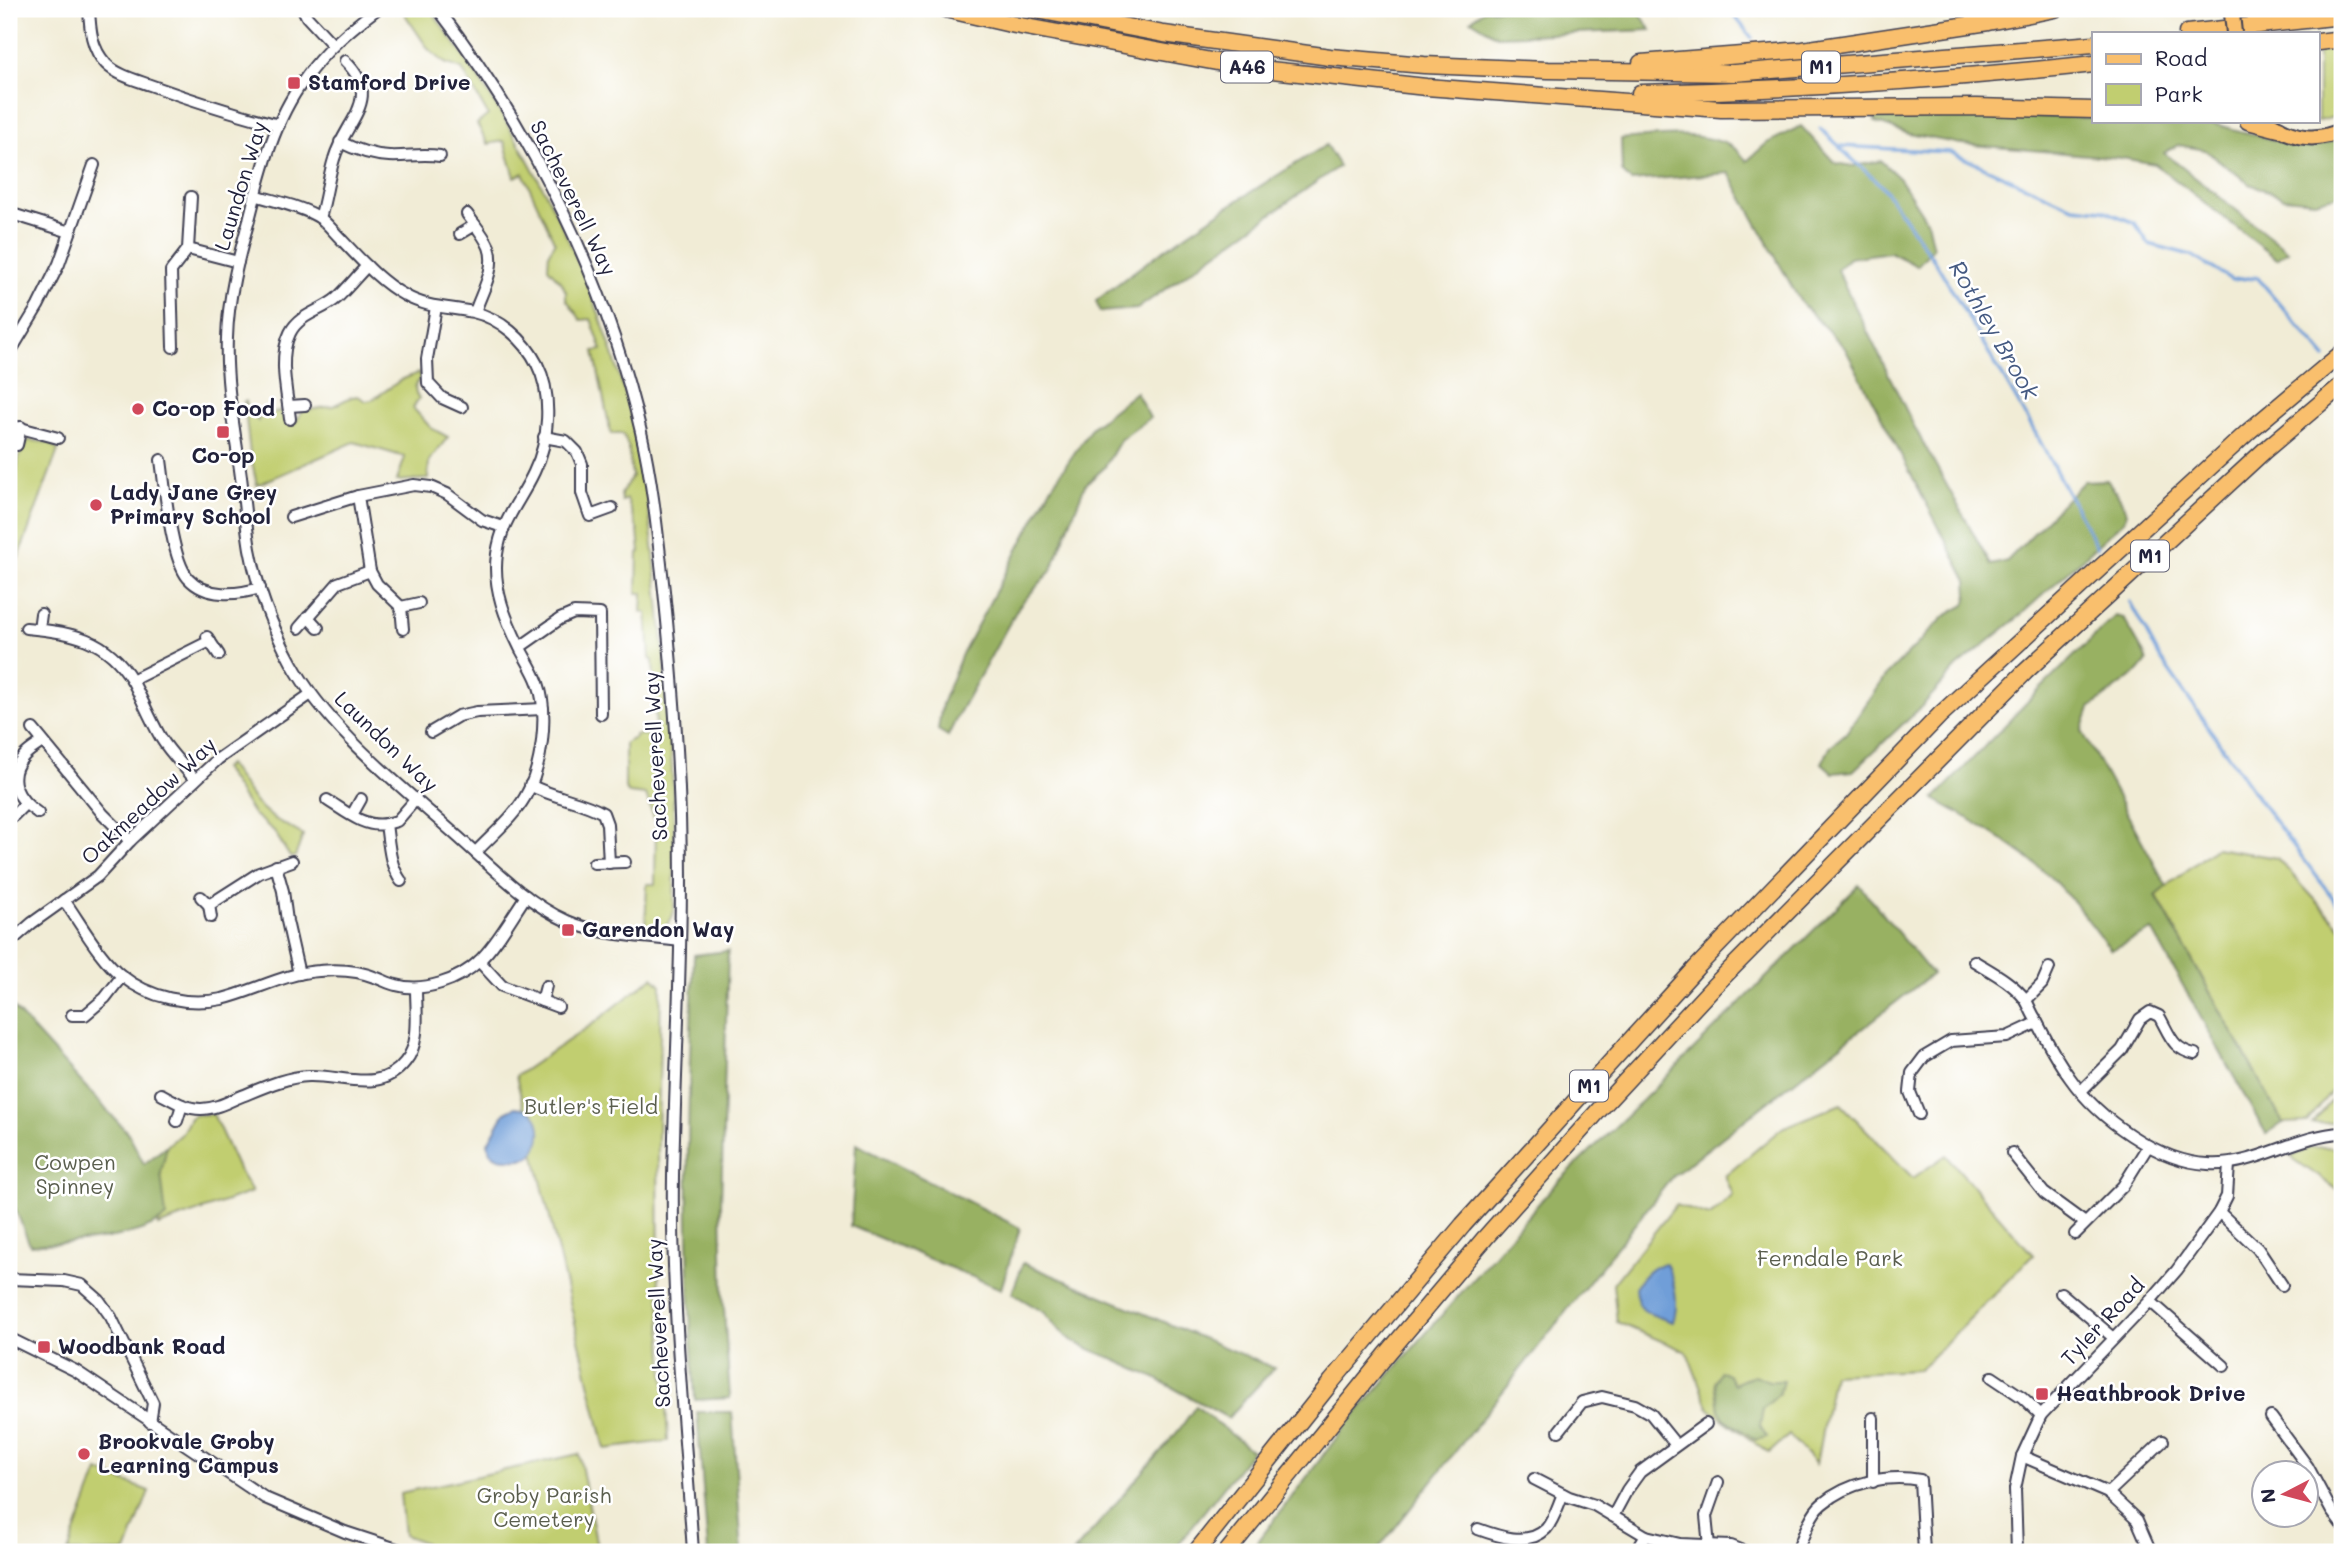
<svg xmlns="http://www.w3.org/2000/svg" width="2351" height="1561" viewBox="0 0 2351 1561" font-family="Mali,sans-serif">
	<rect width="100%" height="100%" fill="#fff"/>
	<filter id="ink" filterUnits="userSpaceOnUse"><feTurbulence type="fractalNoise" baseFrequency=".0143" numOctaves="2"/><feDisplacementMap in="SourceGraphic" scale="14" xChannelSelector="R" yChannelSelector="G"/><feConvolveMatrix kernelMatrix="1 2 1 2 8 2 1 2 1" color-interpolation-filters="sRGB"/></filter>
	<filter id="wash" filterUnits="userSpaceOnUse"><feTurbulence type="fractalNoise" baseFrequency=".00686" numOctaves="4" result="noise"/><feDisplacementMap in="SourceGraphic" scale="28" xChannelSelector="R" yChannelSelector="G"/><feGaussianBlur stdDeviation="1.57" result="paint"/><feColorMatrix in="noise" values="0 0 0 0 0 0 0 0 0 0 0 0 0 0 0 0 0 1.4 0 .05"/><feComposite in="paint" operator="in"/></filter>
	<g filter="url(#wash)">
		<rect width="100%" height="100%" fill="#f1ecd6"/>
		<g fill="#c1ce70" stroke="#727856" stroke-width="2">
			<path d="M398,9H430C516,124 586,255 625,394C645,462 652,533 659,603C670,705 676,807 674,910C672,925 660,932 645,931L647,884H655L656,824L646,795L629,793L625,789V743L635,738V735H655C657,710 654,685 653,660L650,659L647,612H642L643,593H637L638,553L640,552L638,531L627,499L622,501L621,494L632,476L628,446L623,434H611L610,430L594,351L602,350L591,319L581,320L566,299V292L562,283L548,268L549,252L555,243L523,173L515,177L504,141L488,144L477,124L488,115L462,69L445,63L429,50L402,10L399,11Z"/>
			<polygon points="2240,9 2307,9 2241,20"/>
			<polygon points="2342,46 2342,115 2319,121 2304,121 2318,121 2318,49"/>
			<polygon points="420,372 421,377 415,386 416,394 419,398 413,408 431,428 448,437 429,461 428,479 397,481 405,457 354,442 257,485 250,454 244,401 246,401 249,410 258,421 261,414 283,411 287,423 296,422 302,411 333,406 351,397 358,396 366,401 372,400 401,380"/>
			<path d="M28,440L50,443L58,450L9,583V532L12,531C17,501 12,477 22,447H25Z"/>
			<polygon points="228,764 256,803 273,818 303,835 295,857 290,857 274,831 253,814 223,768"/>
			<polygon points="2215,848 2277,858 2342,929 2342,1079 2307,1122 2283,1123 2156,895"/>
			<polygon points="653,977 661,985 658,1142 659,1286 668,1441 605,1449 516,1076 594,1023"/>
			<polygon points="2342,1089 2342,1122 2312,1124 2339,1092"/>
			<polygon points="1841,1104 1913,1178 1946,1155 2033,1255 1919,1370 1833,1374 1816,1464 1789,1435 1769,1453 1709,1409 1687,1352 1617,1322 1613,1284 1676,1205 1710,1216 1733,1195 1725,1176 1782,1128"/>
			<polygon points="213,1114 238,1169 252,1192 158,1226 160,1211 144,1165 182,1133 190,1118 195,1115"/>
			<polygon points="2324,1147 2342,1148 2342,1193 2291,1157 2309,1148"/>
			<polygon points="579,1454 598,1552 438,1552 423,1542 404,1535 400,1493"/>
			<polygon points="98,1471 149,1491 126,1552 68,1552"/>
		</g>
		<g fill="#98b162" stroke="#5d6a4e" stroke-width="2">
			<polygon points="1485,9 1637,9 1651,30 1497,36 1471,20"/>
			<polygon points="1874,112 2094,118 2094,121 2214,124 2285,143 2313,147 2342,138 2342,194 2315,201 2284,198 2250,184 2205,150 2178,145 2164,153 2288,251 2277,259 2155,164 2122,158 1961,144 1909,134 1875,122"/>
			<path d="M1801,126L1835,163L1853,166L1881,161L1900,179L1927,221L1933,248L1917,266L1890,252L1849,258L1837,270L1915,428L1991,565L2007,561L2084,481L2107,480L2120,498L2127,513L2124,521L2015,620L1957,667L1922,706L1853,771L1833,773L1822,763L1831,746L1846,733L1884,678L1945,616L1965,605L1968,595L1967,581L1845,348L1801,303L1729,173L1631,181L1622,172L1621,139C1656,136 1698,130 1731,146C1737,149 1742,156 1747,161L1767,143Z"/>
			<path d="M1326,145L1339,166L1137,309L1100,312L1096,301C1168,243 1247,194 1326,145Z"/>
			<polygon points="1136,392 1150,418 1121,439 1104,468 1085,485 1051,571 1019,606 958,715 948,736 938,730 942,704 962,654 1052,486 1092,427"/>
			<path d="M2115,616L2124,618C2131,633 2141,645 2147,661L2139,671L2090,708L2082,731L2167,887L2156,896L2283,1123L2266,1134L2152,930L2111,950C2089,921 2067,891 2039,867C2007,840 1970,819 1934,799L2030,699Z"/>
			<polygon points="1859,885 1932,974 1673,1176 1376,1552 1250,1552 1347,1424 1553,1187 1643,1100"/>
			<path d="M728,951L721,1205L723,1294L730,1398L695,1400C684,1252 687,1103 694,955Z"/>
			<path d="M9,1003L128,1133L144,1164L167,1146L161,1173L166,1217C137,1241 67,1242 30,1245L9,1193Z"/>
			<polygon points="856,1144 1020,1228 1001,1289 851,1226"/>
			<polygon points="1023,1263 1274,1368 1228,1418 1155,1378 1074,1342 1058,1329 1045,1313 1012,1293"/>
			<polygon points="1720,1371 1729,1376 1734,1384 1754,1375 1769,1381 1783,1381 1779,1394 1763,1409 1760,1426 1767,1437 1756,1440 1724,1418 1719,1410 1715,1382"/>
			<polygon points="1196,1406 1252,1451 1172,1552 1074,1552 1179,1430"/>
			<polygon points="697,1412 732,1412 742,1552 708,1552"/>
		</g>
		<g fill="#6f9ed8" stroke="#48608a" stroke-width="2">
			<path d="M515,1107C521,1108 526,1108 531,1111C545,1121 543,1152 526,1158C521,1160 515,1159 509,1159C500,1159 496,1158 490,1152L488,1143L505,1112Z"/>
			<path d="M1666,1263C1674,1282 1680,1302 1673,1322C1650,1314 1636,1314 1635,1287C1643,1276 1652,1265 1666,1263Z"/>
		</g>
		<g fill="none" stroke-linecap="round" stroke-linejoin="round">
			<g stroke="#6f9ed8" stroke-width="3.5">
				<polyline points="1729,9 1752,38"/>
				<polyline points="1820,128 1839,146 1950,152 2073,207 2103,210 2135,223 2149,244 2191,255 2232,280 2257,277 2326,358"/>
				<polyline points="1840,148 1883,187 1938,266 2030,423 2097,547"/>
				<polyline points="2333,367 2342,379"/>
				<polyline points="2130,602 2160,658 2265,808 2342,910"/>
			</g>
		</g>
	</g>
	<g filter="url(#ink)">
		<g fill="none" stroke-linecap="round" stroke-linejoin="round">
			<g stroke="#414052" stroke-width="14">
				<g id="minor">
					<path d="M89,9C90,29 91,48 106,64C117,75 136,80 150,85C192,100 235,114 279,125"/>
					<polyline points="303,9 307,17 333,45"/>
					<path d="M377,9C349,30 324,51 304,80C274,120 261,173 249,220C238,259 228,298 227,338C225,385 235,431 241,477C244,500 246,525 250,549C257,587 272,627 291,662C329,731 399,784 457,836C491,866 525,902 567,921C601,936 643,936 680,941"/>
					<path d="M438,9C532,130 607,283 641,432C653,484 658,538 664,591C674,687 681,783 681,879C681,978 675,1077 673,1176C671,1302 685,1427 693,1552"/>
					<path d="M340,142C356,150 371,155 389,156C406,157 422,153 440,156"/>
					<path d="M255,195C274,201 304,207 320,218C327,223 333,231 339,237C359,258 380,282 406,296C427,308 450,307 473,312C500,318 525,340 537,364C553,395 549,442 534,472C520,502 502,519 497,554C492,588 506,620 521,650C527,661 534,672 538,683C549,714 542,768 525,797C513,818 492,835 476,852"/>
					<polyline points="9,213 70,232"/>
					<path d="M467,214C474,224 484,235 489,247C497,268 481,293 475,312"/>
					<path d="M320,218C326,199 328,178 334,159C345,120 384,99 345,61"/>
					<polyline points="460,234 475,225"/>
					<polyline points="188,249 191,197"/>
					<polyline points="436,307 427,359 428,383 442,398 462,407"/>
					<polyline points="173,347 171,271 188,249 238,262"/>
					<polyline points="9,358 12,349 38,306 59,264 94,165"/>
					<polyline points="289,406 305,405"/>
					<path d="M290,419C287,393 278,357 290,333C299,314 322,311 337,298C348,288 357,276 367,266"/>
					<polyline points="9,425 58,438"/>
					<polyline points="544,437 566,441 577,452 582,464 582,493 590,516 612,508"/>
					<polyline points="17,445 21,427"/>
					<path d="M161,460C165,488 171,558 188,578C206,598 237,595 260,588"/>
					<polyline points="291,517 358,496"/>
					<polyline points="401,607 419,603"/>
					<polyline points="308,617 318,628"/>
					<path d="M26,628C71,632 107,638 132,680C142,699 150,719 161,738C170,753 184,766 195,780"/>
					<polyline points="299,628 338,583 370,571"/>
					<polyline points="39,629 41,614"/>
					<polyline points="403,629 401,607 377,584 370,571 358,496 414,485 431,487 447,494 482,520 503,527"/>
					<polyline points="207,637 219,655"/>
					<polyline points="520,647 560,619 574,613 600,614 601,714"/>
					<polyline points="132,680 210,641"/>
					<polyline points="33,729 103,814 130,841"/>
					<polyline points="431,732 458,716 477,712 543,709"/>
					<path d="M530,785C554,798 580,800 603,813L607,824L609,863"/>
					<path d="M327,800C345,811 364,828 386,824"/>
					<path d="M38,813C18,800 4,778 24,756C29,750 37,746 42,742"/>
					<polyline points="352,815 361,799"/>
					<polyline points="13,816 25,804"/>
					<polyline points="594,863 625,862"/>
					<polyline points="276,866 283,891 287,921 299,974"/>
					<path d="M401,881C389,864 389,844 386,824L397,821L416,799"/>
					<polyline points="201,897 209,905 211,917"/>
					<path d="M64,900C81,924 100,959 122,976C149,998 189,1006 222,999C255,991 285,973 319,971C339,969 358,970 377,978C383,980 390,984 396,985C424,993 459,980 479,961C497,944 512,916 526,896"/>
					<polyline points="209,905 259,873 292,861"/>
					<polyline points="9,943 32,923 98,876 130,841 218,759 311,694"/>
					<polyline points="479,961 502,986 558,1007"/>
					<path d="M1974,961C1992,972 2012,982 2025,999C2029,1005 2031,1012 2035,1018C2045,1038 2057,1060 2070,1078C2098,1118 2158,1162 2208,1164C2256,1167 2295,1135 2342,1133"/>
					<polyline points="2026,1000 2042,984 2049,968"/>
					<polyline points="542,1001 546,986"/>
					<polyline points="72,1015 85,1015 105,998 122,976"/>
					<path d="M2081,1091L2122,1050L2140,1019L2150,1012L2159,1016C2170,1035 2172,1049 2195,1054"/>
					<path d="M161,1094C174,1101 186,1109 201,1109C214,1109 226,1103 237,1098C260,1089 284,1077 309,1076C343,1075 380,1094 405,1062C421,1044 416,1011 416,989"/>
					<polyline points="1919,1114 1910,1092 1912,1073 1924,1057 1951,1041 2007,1037 2037,1023"/>
					<polyline points="177,1121 182,1105"/>
					<polyline points="2012,1153 2044,1193 2085,1223"/>
					<polyline points="2219,1212 2258,1249 2282,1285"/>
					<polyline points="2075,1234 2123,1186 2148,1146"/>
					<polyline points="9,1279 64,1281 82,1285 99,1300 111,1317 153,1403 150,1422"/>
					<polyline points="2061,1293 2114,1338"/>
					<polyline points="2150,1301 2224,1366"/>
					<polyline points="9,1338 76,1371 265,1498 345,1532 406,1552"/>
					<polyline points="1992,1377 2022,1397 2041,1415"/>
					<polyline points="2271,1417 2308,1467 2331,1510 2342,1525"/>
					<polyline points="1559,1431 1582,1402 1602,1397 1635,1405 1651,1414 1676,1445"/>
					<polyline points="2022,1456 2108,1493 2137,1520 2151,1552"/>
					<polyline points="1534,1479 1569,1497 1594,1505 1646,1536 1680,1544 1731,1546 1746,1552"/>
					<polyline points="1873,1482 1873,1418"/>
					<polyline points="2108,1493 2163,1441"/>
					<polyline points="1613,1516 1627,1490 1640,1472 1706,1424"/>
					<path d="M1478,1529C1497,1536 1528,1547 1546,1529C1554,1520 1558,1505 1563,1494"/>
					<polyline points="1709,1546 1706,1516 1718,1482"/>
					<polyline points="1636,1552 1646,1536"/>
					<path d="M1797,1552C1803,1537 1810,1514 1822,1504C1848,1482 1888,1474 1920,1480L1924,1552"/>
					<polyline points="2017,1552 2015,1489 2022,1456 2041,1415 2150,1301 2177,1270 2219,1212 2227,1196 2229,1164"/>
				</g>
			</g>
			<g stroke="#414052" stroke-width="18">
				<path id="major" d="M2271,124C2295,139 2317,142 2342,130"/>
			</g>
			<g stroke="#414052" stroke-width="19">
				<g id="highway">
					<polyline points="945,9 1015,25 1244,67 1426,87 1721,109 1976,107 2094,110"/>
					<polyline points="1032,9 1164,34 1330,57 1424,65 1548,70 1734,73 2094,44"/>
					<polyline points="2187,33 2342,16"/>
					<polyline points="2318,42 2342,39"/>
					<polyline points="1641,63 1803,50 1988,22 2055,9"/>
					<path d="M1640,93C1791,90 1943,80 2094,64"/>
					<polyline points="2248,121 2279,129"/>
					<polyline points="1196,1552 1332,1381 1463,1225 1696,968 1940,715 2248,432 2342,353"/>
					<polyline points="1227,1552 1387,1354 1485,1238 1599,1110 1714,986 2025,672 2264,451 2342,385"/>
				</g>
			</g>
			<use href="#minor" stroke="#fff" stroke-width="10"/>
			<use href="#major" stroke="#f9bf6d" stroke-width="14"/>
			<use href="#highway" stroke="#f9bf6d" stroke-width="16"/>
			<g stroke="#414052" stroke-width="18" stroke-linecap="butt">
				<polyline id="major-bridge" points="2232,14 2234,33"/>
			</g>
			<use href="#major-bridge" stroke="#f9bf6d" stroke-width="14"/>
		</g>
	</g>
	<g fill="#d1495b" stroke="#fff" stroke-width="2.5">
		<rect x="287" y="76" width="14" height="14" rx="3.5"/>
		<circle cx="138" cy="409" r="7"/>
		<rect x="216" y="425" width="14" height="14" rx="3.5"/>
		<circle cx="96" cy="505" r="7"/>
		<rect x="561" y="923" width="14" height="14" rx="3.5"/>
		<rect x="37" y="1340" width="14" height="14" rx="3.5"/>
		<rect x="2035" y="1387" width="14" height="14" rx="3.5"/>
		<circle cx="84" cy="1454" r="7"/>
	</g>
	<g text-anchor="middle" stroke-width="5" stroke-linejoin="round" paint-order="stroke">
		<g fill="#fff" stroke="#646476" stroke-width="2">
			<rect x="1221" y="51.5" width="52" height="31" rx="5"/>
			<rect x="1802" y="51.5" width="38" height="31" rx="5"/>
			<rect x="2131" y="540.5" width="38" height="31" rx="5"/>
			<rect x="1570" y="1070.5" width="38" height="31" rx="5"/>
		</g>
		<g font-size="19" font-weight="bold" fill="#22223b">
			<text x="1247" y="74">A46</text>
			<text x="1821" y="74">M1</text>
			<text x="2150" y="563">M1</text>
			<text x="1589" y="1093">M1</text>
		</g>
		<g font-size="21" font-weight="bold" fill="#22223b" stroke="#fff" text-anchor="start">
			<text x="308" y="90">Stamford Drive</text>
			<text x="152" y="416">Co-op Food</text>
			<text x="223" y="463" text-anchor="middle">Co-op</text>
			<text x="110" y="500">Lady Jane Grey<tspan x="110" dy="24">Primary School</tspan></text>
			<text x="582" y="937">Garendon Way</text>
			<text x="58" y="1354">Woodbank Road</text>
			<text x="2056" y="1401">Heathbrook Drive</text>
			<text x="98" y="1449">Brookvale Groby<tspan x="98" dy="24">Learning Campus</tspan></text>
		</g>
		<g font-size="21" fill="#22223b" stroke="#fff">
			<text transform="translate(241 186) rotate(-73)" y="7">Laundon Way</text>
			<text transform="translate(573 198) rotate(64)" y="7">Sacheverell Way</text>
			<text transform="translate(386 742) rotate(44)" y="7">Laundon Way</text>
			<text transform="translate(656 756) rotate(-93)" y="7">Sacheverell Way</text>
			<text transform="translate(149 801) rotate(-43)" y="7">Oakmeadow Way</text>
			<text transform="translate(2103 1322) rotate(-47)" y="7">Tyler Road</text>
			<text transform="translate(659 1323) rotate(-93)" y="7">Sacheverell Way</text>
		</g>
		<g font-size="21" fill="#5a5e4e" stroke="#fff">
			<text x="591" y="1114">Butler's Field</text>
			<text x="75" y="1170">Cowpen<tspan x="75" dy="24">Spinney</tspan></text>
			<text x="1830" y="1266">Ferndale Park</text>
			<text x="544" y="1503">Groby Parish<tspan x="544" dy="24">Cemetery</tspan></text>
		</g>
		<g font-size="23" font-style="italic" fill="#455a82" stroke="#fff">
			<text transform="translate(1994 330) rotate(60)" y="8">Rothley Brook</text>
		</g>
	</g>
	<rect width="2351" height="1561" fill="none" stroke="#fff" stroke-width="35"/>
	<rect x="2092" y="32" width="228" height="91" fill="#ffffff" stroke="#a7a7b1" stroke-width="2"/>
	<rect x="2106" y="54" width="35" height="10" fill="#f9bf6d" stroke="#a7a7b1" stroke-width="2"/>
	<text x="2155" y="66" font-size="21" fill="#22223b">Road</text>
	<rect x="2106" y="84" width="35" height="21" fill="#c1ce70" stroke="#a7a7b1" stroke-width="2"/>
	<text x="2155" y="102" font-size="21" fill="#22223b">Park</text>
	<g transform="translate(2285 1494) rotate(264)"><circle r="33" fill="#ffffff" stroke="#a7a7b1" stroke-width="2"/>
	<path d="M0-5L12 26L0 18L-12 26Z" fill="#d1495b"/>
	<text y="-10" font-size="19" font-weight="bold" text-anchor="middle" fill="#22223b">N</text>
	</g>
</svg>
